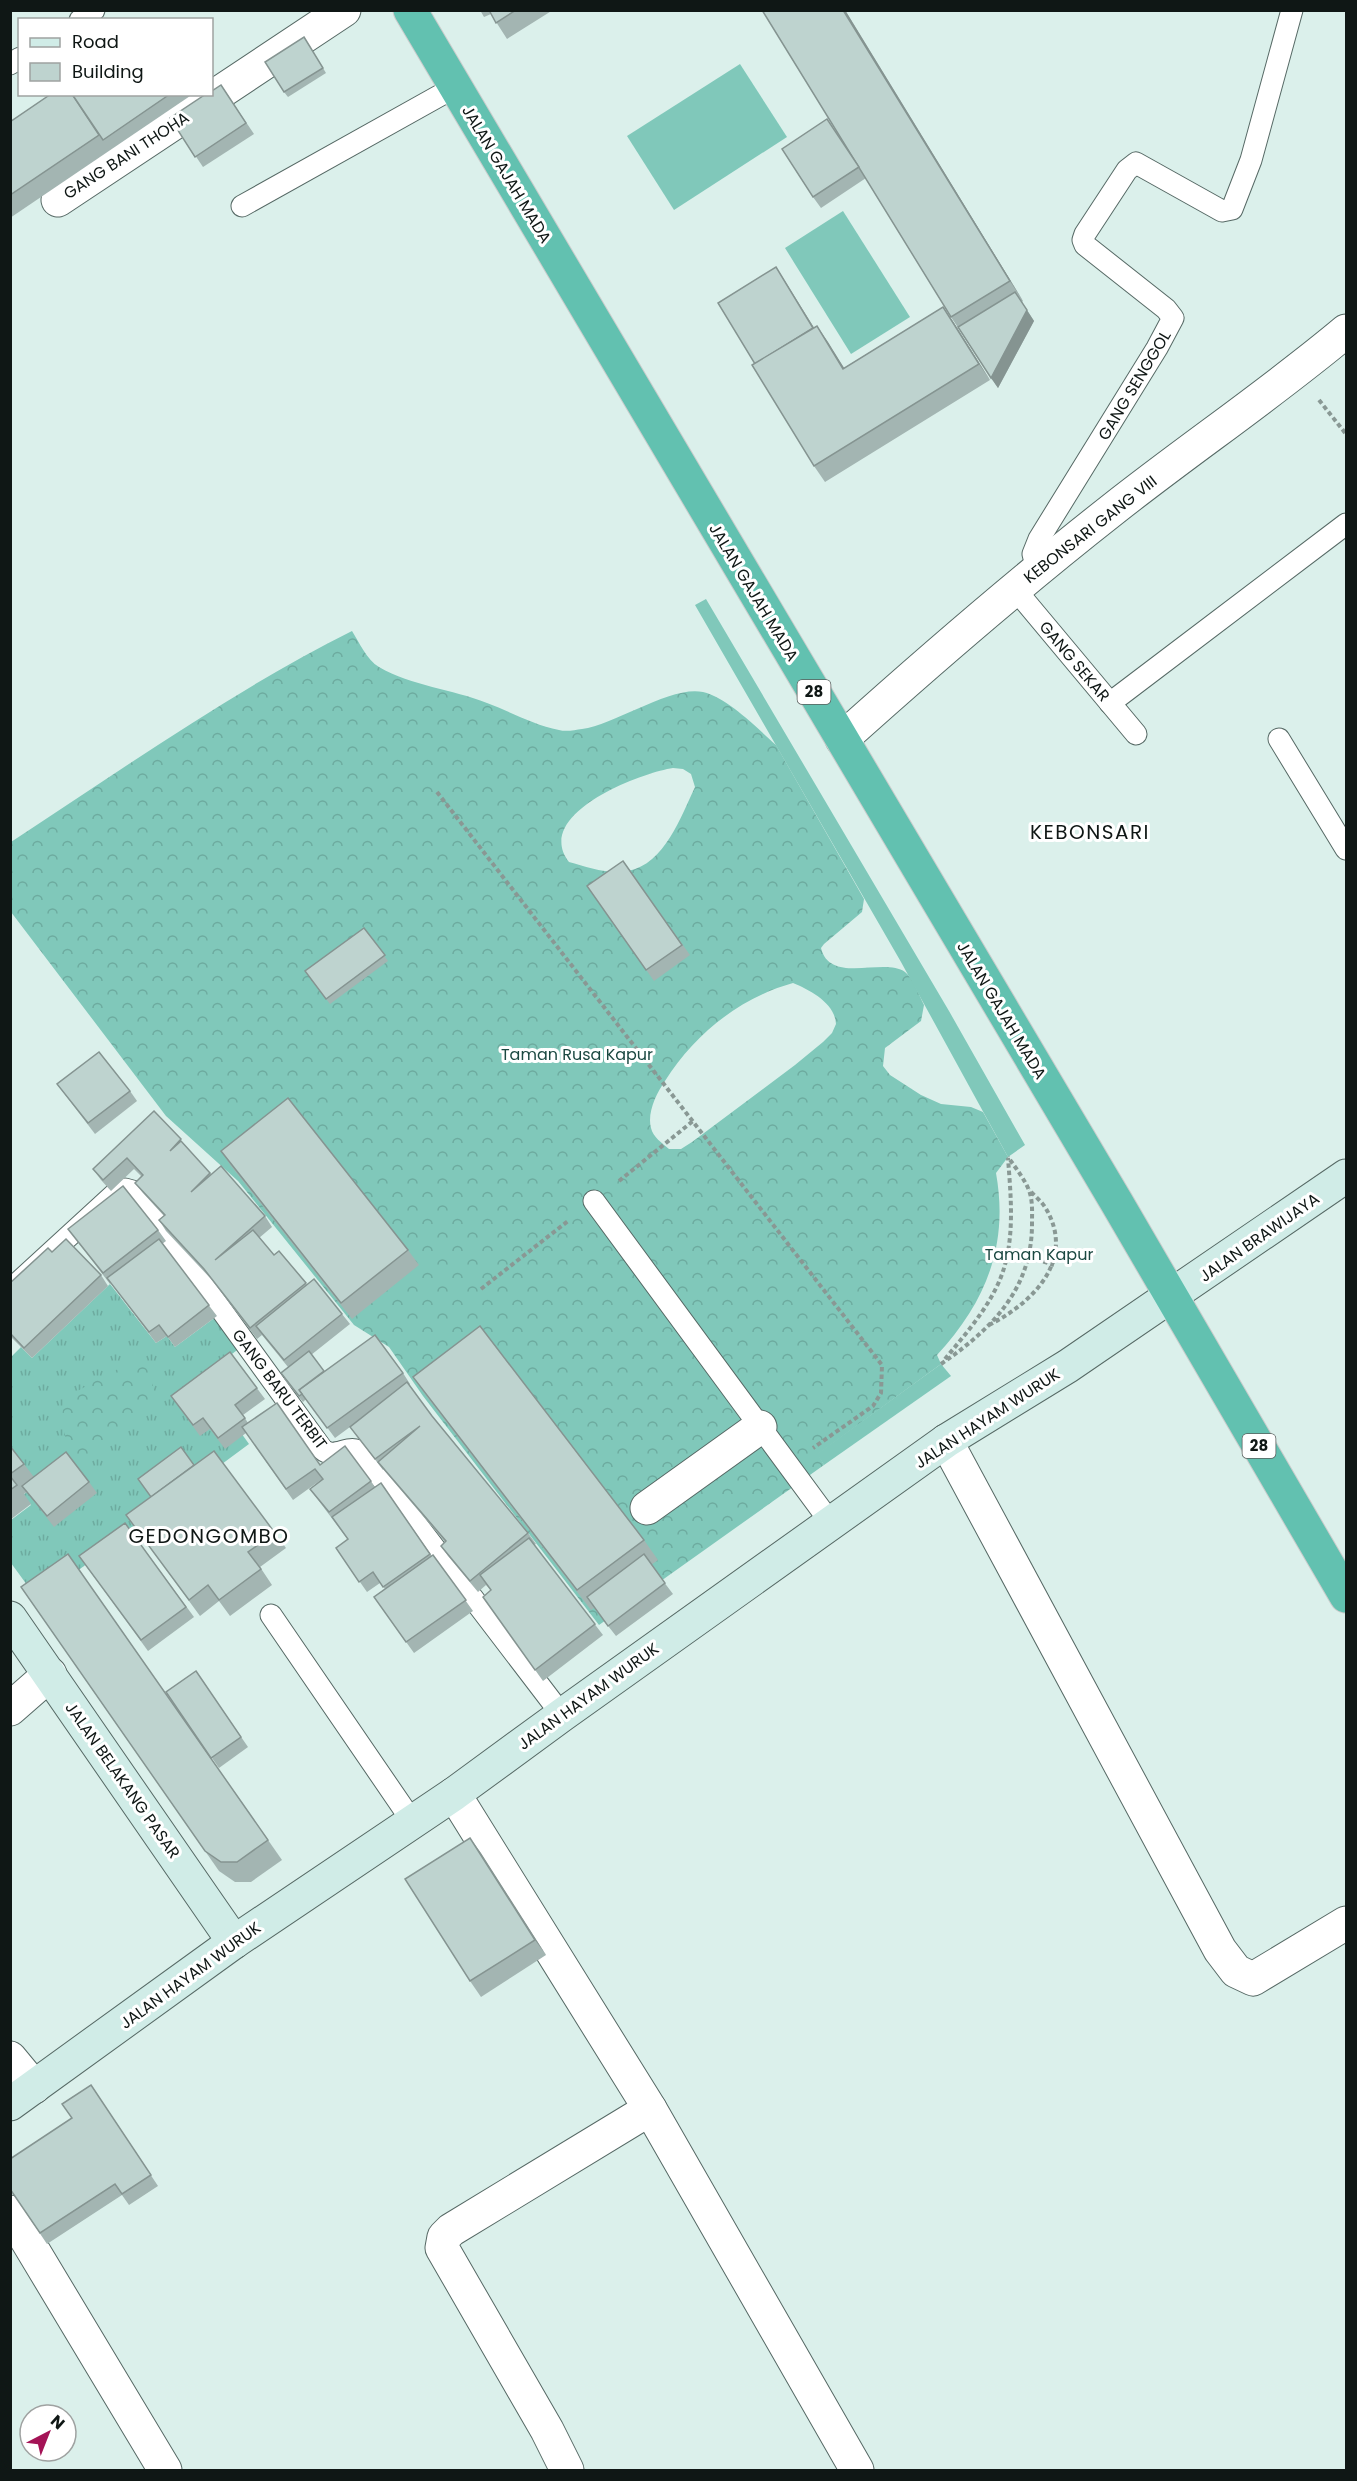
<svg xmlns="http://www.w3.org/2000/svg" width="1357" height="2481" viewBox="0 0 1357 2481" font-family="Poppins,sans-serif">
	<defs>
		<pattern id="grass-tufts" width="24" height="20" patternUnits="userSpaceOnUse" patternTransform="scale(1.5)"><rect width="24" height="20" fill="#80c8ba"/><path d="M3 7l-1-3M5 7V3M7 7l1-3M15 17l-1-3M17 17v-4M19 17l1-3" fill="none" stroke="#6dab9f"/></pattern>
		<pattern id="forest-crowns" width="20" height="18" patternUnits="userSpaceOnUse" patternTransform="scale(1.5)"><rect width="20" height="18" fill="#80c8ba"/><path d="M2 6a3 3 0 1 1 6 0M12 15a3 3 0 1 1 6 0" fill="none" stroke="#6dab9f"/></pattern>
	</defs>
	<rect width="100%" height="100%" fill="#dbf0eb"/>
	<polygon fill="url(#grass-tufts)" points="110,1284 156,1343 167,1336 175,1347 217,1316 240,1348 201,1377 249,1444 38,1600 11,1563 11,1520 31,1505 23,1495 38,1484 11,1448 11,1357 21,1347 32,1358"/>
	<g fill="url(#forest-crowns)" fill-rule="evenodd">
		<path d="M352,631C359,642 367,660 379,667C412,686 452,689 487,703C511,712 534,725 559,730C566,732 575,730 582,729C616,724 672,685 703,692C728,698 757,728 776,745L864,899L862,912L824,944L821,948C830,985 884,957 905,972C913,978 919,995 924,1005L921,1021L885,1048L883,1066L890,1075L921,1095L941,1104L971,1107L983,1112L1008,1157L996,1173C1009,1245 986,1302 937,1355L941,1364L818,1454L824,1465L599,1625L423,1396L389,1347L354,1325L238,1181L166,1116L11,912V842C123,769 232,691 352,631ZM673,768L683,769L691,774L695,787C681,816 665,864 628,871C609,875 587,867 569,862C532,814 640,773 673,768ZM793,983C810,990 835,1003 836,1024L832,1033L823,1042L795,1065L692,1142L681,1149H669C662,1143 653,1137 651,1128C647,1113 656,1094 665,1081C694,1035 739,998 793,983Z"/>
		<path d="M140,1358L149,1364C149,1374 155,1387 154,1397C151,1413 102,1455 87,1463L76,1462C65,1451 60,1413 64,1399L100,1378Z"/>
	</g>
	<g fill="#80c8ba">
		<polygon points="740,64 787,137 674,210 627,136"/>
		<polygon points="843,211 910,317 851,354 785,248"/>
		<polygon points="706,599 949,1011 1025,1145 1008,1157 901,962 695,605"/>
		<polygon points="941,1364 951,1376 824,1465 817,1454"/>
	</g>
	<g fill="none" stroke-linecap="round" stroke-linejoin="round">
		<g stroke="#566965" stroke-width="23">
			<g id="lane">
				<polyline points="80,20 94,10"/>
				<polyline points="10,64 20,58"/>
				<polyline points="242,206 455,87"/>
				<polyline points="1037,570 1033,554 1039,539 1157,348 1173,318 1166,309 1085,245 1083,240 1085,234 1127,170 1136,163 1222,211 1232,209 1251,160 1292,10"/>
				<polyline points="1014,588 1136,734"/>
				<polyline points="1110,703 1346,524"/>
				<polyline points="1279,739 1346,849"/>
				<polyline points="594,1201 831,1523"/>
				<path d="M10,1290L118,1191L125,1189L136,1192L322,1449C335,1461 349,1442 362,1453L562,1715"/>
				<polyline points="271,1615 412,1821"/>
			</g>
		</g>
		<g stroke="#566965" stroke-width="35">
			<g id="street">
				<polyline points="58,200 344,10"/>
				<path d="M842,739C930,660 1019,583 1112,510C1189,449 1271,394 1346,331"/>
				<polyline points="946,1441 1220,1950 1236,1971 1253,1979 1346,1923"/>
				<polyline points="647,1508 760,1427"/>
				<polyline points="10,1709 50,1674"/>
				<polyline points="454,1794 650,2109 857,2470"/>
				<polyline points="10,2058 34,2087"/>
				<polyline points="10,2212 165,2470"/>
				<polyline points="567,2470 547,2430 442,2248 444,2237 451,2230 650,2109"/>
			</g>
		</g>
		<g stroke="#566965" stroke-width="35">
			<g id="secondary">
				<polyline points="10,1618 234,1942"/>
				<polyline points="10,2104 234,1942 454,1794 562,1715 946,1441 1068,1366 1346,1176"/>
			</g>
		</g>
		<g stroke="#cacccc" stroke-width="35">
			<polyline id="highway" points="410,10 1117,1203 1346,1596"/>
		</g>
		<g stroke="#899894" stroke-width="4" stroke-dasharray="4.5 3" stroke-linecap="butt">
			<polyline points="1319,400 1346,434"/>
			<polyline points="437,792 882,1365 881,1393 873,1406 813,1448"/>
			<polyline points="619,1181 693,1121"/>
			<polyline points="1029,1257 1054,1265"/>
			<polyline points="481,1289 568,1221"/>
			<path d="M989,1325C1033,1303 1077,1259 1045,1207C1041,1201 1034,1195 1029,1190"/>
			<path d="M945,1359C964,1336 985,1312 998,1284C1016,1245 1011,1199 1008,1158"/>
			<path d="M941,1364C992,1329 1032,1289 1032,1224C1032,1211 1033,1199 1028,1188C1023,1177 1015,1167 1008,1157"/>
		</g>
		<use href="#lane" stroke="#fff" stroke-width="21"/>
		<use href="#street" stroke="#fff" stroke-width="33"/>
		<use href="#secondary" stroke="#d0ece7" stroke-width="33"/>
		<use href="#highway" stroke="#62c1b0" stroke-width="33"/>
	</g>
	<g fill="#a3b5b2">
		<polygon points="480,10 553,10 507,39 491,14 484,17"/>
		<polygon points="762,10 845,10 1023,301 1022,302 1034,321 998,388 951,317 866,178 821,208 813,197 854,159"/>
		<polygon points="304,37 326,73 288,97 284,92"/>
		<polygon points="221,85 254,134 203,167 170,118"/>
		<polygon points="51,94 193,94 10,218 10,122"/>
		<polygon points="776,267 814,328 817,326 844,368 943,307 954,323 990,380 825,482 814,466 755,364"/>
		<polygon points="623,861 690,955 654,981 587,886"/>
		<polygon points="364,928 388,961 330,1004 305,971"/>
		<polygon points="57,1084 130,1091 137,1101 95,1134"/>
		<polygon points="154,1111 211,1174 265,1216 272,1227 259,1238 274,1255 279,1251 307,1285 342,1314 350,1324 311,1355 324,1371 403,1373 410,1384 409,1385 432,1416 528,1533 536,1544 534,1545 603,1635 543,1681 483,1597 491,1590 486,1585 478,1592 448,1556 441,1546 445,1542 383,1469 383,1470 350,1427 335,1438 306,1399 303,1402 284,1379 288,1367 262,1335 257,1339 211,1279 166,1231 159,1220 164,1216 143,1193 135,1183 142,1177 134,1169 111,1191 101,1180 93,1169"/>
		<polygon points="221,1151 408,1250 419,1265 352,1319 231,1166"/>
		<polygon points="68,1229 158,1230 166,1241 162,1244 217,1316 175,1347 167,1336 156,1343 111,1283 110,1284"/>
		<polygon points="52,1252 101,1275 108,1286 32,1358 10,1336 10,1283"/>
		<polygon points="230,1352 265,1399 243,1415 248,1423 320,1465 345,1446 375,1487 381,1483 432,1556 433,1555 473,1611 414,1653 374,1597 385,1589 380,1583 367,1592 336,1548 348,1540 310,1489 322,1479 293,1500 246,1433 225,1449 210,1429 200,1436 171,1396"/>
		<polygon points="413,1377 644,1540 658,1560 651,1565 673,1594 616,1636 594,1608 591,1610 427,1397"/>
		<polygon points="10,1446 34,1477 89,1482 97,1493 54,1527 27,1492 24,1494 31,1504 10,1520"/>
		<polygon points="194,1465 275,1533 286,1548 260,1567 272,1585 230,1616 219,1601 200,1616 126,1515"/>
		<polygon points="125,1523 194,1617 148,1651 79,1556"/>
		<polygon points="68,1554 282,1860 251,1882 235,1882 219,1871 21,1587"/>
		<polygon points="196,1671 248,1747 219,1768 166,1692"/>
		<polygon points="470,1838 546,1955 481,1997 470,1981"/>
		<polygon points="91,2085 158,2186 129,2205 122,2195 47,2244 10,2189 72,2118"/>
	</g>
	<g fill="#859491">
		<polygon points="843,10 845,10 1023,301 1010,281"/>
		<polygon points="776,267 783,278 823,342 816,332"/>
		<polygon points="1015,292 1034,321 998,388 991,378"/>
		<polygon points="943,307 954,323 990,380 979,364"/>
		<polygon points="817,326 828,342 854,384 843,369"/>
		<polygon points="470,1838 481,1853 546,1955 535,1940"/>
	</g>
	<g fill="#bed3cf" stroke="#859491" stroke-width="1.5">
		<polygon points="489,10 516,10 496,23"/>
		<polygon points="762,10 843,10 1010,281 951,317"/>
		<polygon points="304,37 323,68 284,92 265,62"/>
		<polygon points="221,85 246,123 195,157 170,118 206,94 212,94 212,91"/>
		<polygon points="51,94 72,94 99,135 10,195 10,122"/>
		<polygon points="72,94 170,94 103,140"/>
		<polygon points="827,119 859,167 813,197 782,149"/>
		<polygon points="776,267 813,328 755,364 718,303"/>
		<polygon points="1015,292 1027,310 991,378 958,327"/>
		<polygon points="943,307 979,364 814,466 752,365 817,326 843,369"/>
		<polygon points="623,861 682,945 646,970 587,886"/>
		<polygon points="364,928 385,955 326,999 305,971"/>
		<polygon points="99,1052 130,1091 88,1123 57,1084"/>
		<polygon points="288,1098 408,1250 341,1303 221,1151"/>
		<polygon points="154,1111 181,1139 170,1151 181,1141 210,1173 191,1192 221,1166 265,1216 215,1260 253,1230 274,1255 279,1251 306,1283 250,1328 204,1269 159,1220 165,1215 135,1183 143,1175 127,1158 103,1180 93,1169"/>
		<polygon points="123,1186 158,1230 103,1273 68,1229"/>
		<polygon points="66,1239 101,1275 24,1348 10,1333 10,1283 48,1248 52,1252"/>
		<polygon points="159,1239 209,1305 168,1337 159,1325 149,1332 107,1278"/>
		<polygon points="314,1279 342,1314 284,1360 256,1326"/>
		<polygon points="480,1326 644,1540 577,1590 413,1377"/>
		<polygon points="375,1335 403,1373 327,1428 299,1390"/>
		<polygon points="309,1351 324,1371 299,1390 302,1394 299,1396 281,1373"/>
		<polygon points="230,1352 257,1388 235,1405 245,1418 218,1438 203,1418 193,1425 171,1396"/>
		<polygon points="407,1382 432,1416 528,1533 470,1581 441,1546 446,1541 378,1462 420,1426 375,1459 350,1427"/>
		<polygon points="277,1403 320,1465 345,1446 371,1481 329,1512 310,1489 323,1479 315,1469 286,1489 242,1427"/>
		<polygon points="10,1446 24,1464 10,1474"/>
		<polygon points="181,1447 194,1465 151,1497 138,1479"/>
		<polygon points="214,1451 275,1533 248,1552 261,1569 219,1600 208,1585 189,1600 126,1515"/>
		<polygon points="66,1452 89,1482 47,1516 22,1486"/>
		<polygon points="10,1476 17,1485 10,1490"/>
		<polygon points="381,1483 430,1554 383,1587 373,1572 359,1582 336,1548 348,1539 332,1517"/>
		<polygon points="125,1523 186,1607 141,1640 79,1556"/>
		<polygon points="529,1538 595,1624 535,1670 483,1597 491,1590 480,1575"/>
		<polygon points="68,1554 268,1840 237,1862 221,1862 205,1851 21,1587"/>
		<polygon points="644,1554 665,1583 608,1626 587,1597"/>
		<polygon points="433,1555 466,1600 406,1642 374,1597"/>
		<polygon points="196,1671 241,1737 211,1758 166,1692"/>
		<polygon points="470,1838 535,1940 470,1981 405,1879"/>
		<polygon points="91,2085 151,2175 122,2194 115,2184 40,2233 10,2189 10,2159 72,2118 62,2104"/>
	</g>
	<g text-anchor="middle" stroke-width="6" stroke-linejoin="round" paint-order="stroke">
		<g fill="#fff" stroke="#575d5b" stroke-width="1.5">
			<rect x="797.5" y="680" width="33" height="24" rx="4.5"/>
			<rect x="1242.5" y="1434" width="33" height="24" rx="4.5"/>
		</g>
		<g font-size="15" font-weight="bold" fill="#0f1715">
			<text x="814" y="697">28</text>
			<text x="1259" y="1451">28</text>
		</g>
		<g font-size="16" fill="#0f1715" stroke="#fff">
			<text transform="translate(126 155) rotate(-33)" y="6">GANG BANI THOHA</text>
			<text transform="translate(507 174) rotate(59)" y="6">JALAN GAJAH MADA</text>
			<text transform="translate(1134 385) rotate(-59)" y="6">GANG SENGGOL</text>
			<text transform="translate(1090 529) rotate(-38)" y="6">KEBONSARI GANG VIII</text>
			<text transform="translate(754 592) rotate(59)" y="6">JALAN GAJAH MADA</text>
			<text transform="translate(1075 661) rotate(50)" y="6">GANG SEKAR</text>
			<text transform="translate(1002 1010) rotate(59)" y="6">JALAN GAJAH MADA</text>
			<text transform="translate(1259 1237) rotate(-35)" y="6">JALAN BRAWIJAYA</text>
			<text transform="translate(280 1389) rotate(53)" y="6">GANG BARU TERBIT</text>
			<text transform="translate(987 1418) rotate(-33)" y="6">JALAN HAYAM WURUK</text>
			<text transform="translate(588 1696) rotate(-36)" y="6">JALAN HAYAM WURUK</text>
			<text transform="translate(123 1780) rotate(55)" y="6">JALAN BELAKANG PASAR</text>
			<text transform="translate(190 1975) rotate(-36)" y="6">JALAN HAYAM WURUK</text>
		</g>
		<g font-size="16" fill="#1b4841" stroke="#fff">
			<text x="577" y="1060">Taman Rusa Kapur</text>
			<text x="1039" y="1260">Taman Kapur</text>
		</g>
		<g font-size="20" letter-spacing="1.5" fill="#0f1715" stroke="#fff">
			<text x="1090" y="839">KEBONSARI</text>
			<text x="209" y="1543">GEDONGOMBO</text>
		</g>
	</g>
	<rect width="1357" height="2481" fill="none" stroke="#0f1715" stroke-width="24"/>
	<rect x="18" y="18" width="195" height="78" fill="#ffffff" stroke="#9fa2a1" stroke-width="1.5"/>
	<rect x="30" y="38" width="30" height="9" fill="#d0ece7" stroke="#9fa2a1" stroke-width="1.5"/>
	<text x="72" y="48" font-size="18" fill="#0f1715">Road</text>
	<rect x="30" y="63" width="30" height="18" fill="#bed3cf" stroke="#9fa2a1" stroke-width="1.5"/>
	<text x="72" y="78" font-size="18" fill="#0f1715">Building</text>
	<g transform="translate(48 2433) rotate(42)"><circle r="28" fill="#ffffff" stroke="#9fa2a1" stroke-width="1.5"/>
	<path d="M0-4.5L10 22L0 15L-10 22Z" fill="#a41356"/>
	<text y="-9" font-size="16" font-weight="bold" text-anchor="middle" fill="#0f1715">N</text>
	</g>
</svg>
